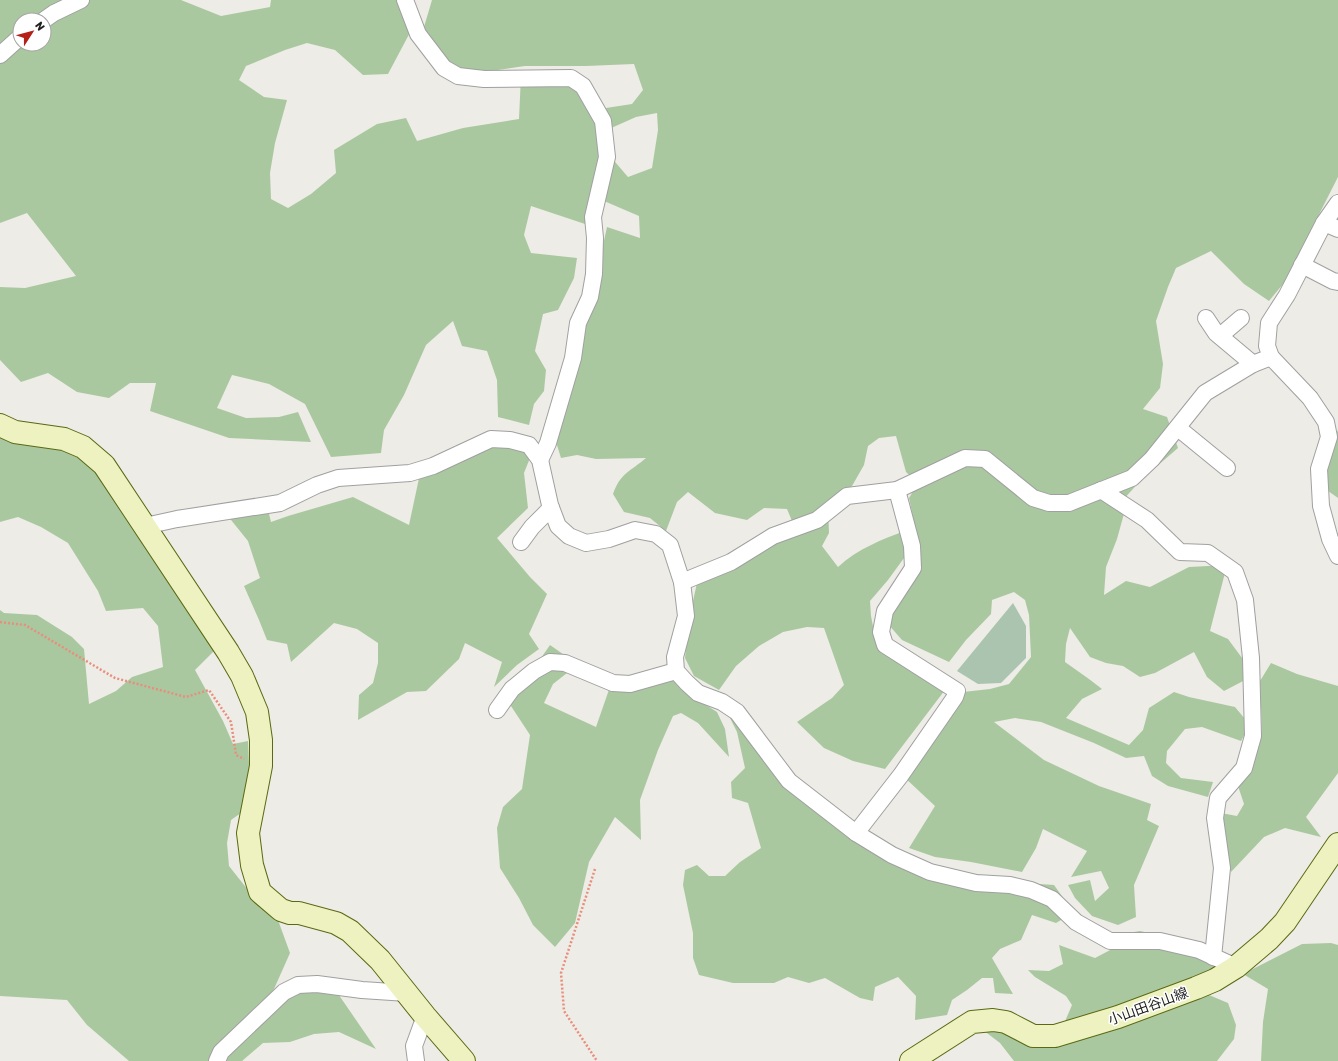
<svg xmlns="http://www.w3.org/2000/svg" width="1338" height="1061" viewBox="0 0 1338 1061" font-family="Rubik,'Noto Sans JP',sans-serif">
	<rect width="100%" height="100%" fill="#eeece6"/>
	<g fill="#aac8a0" fill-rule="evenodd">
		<path d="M0,0H181L221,16L270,7L271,0H402L414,25L388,74L363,75L335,50L307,43L285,50L246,66L239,80L264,97L287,100L275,143L270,173L271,199L288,208L311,194L336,173L334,150L377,124L406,118L417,141L463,128L519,119L521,75L559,76L592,99L599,134V185L594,227L531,206L524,235L531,253L577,258L574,278L558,310L543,314L535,351L546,370L544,391L534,404L529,425L498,417L497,380L487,351L462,346L453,321L426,345L404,395L384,430L381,453L331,457L305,404L269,384L232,375L217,408L246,418L279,417L298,412L311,442L229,438L150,411L156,383H130L109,398L77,392L48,373L21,382L0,360V287L25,288L76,276L27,213L0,223ZM20,20H44V44H20Z"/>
		<path d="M432,0H1338V177L1304,244L1288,278L1269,301L1244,284L1211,251L1176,268L1168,287L1156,321L1163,364L1160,388L1143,409L1167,417L1178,448L1142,479L1122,501L1125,510L1117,539L1106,567L1104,595L1126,581L1150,587L1189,567L1227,565L1210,631L1228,639L1245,662L1247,679L1224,691L1207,677L1194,652L1155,673L1140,677L1123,666L1106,663L1090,657L1070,628L1066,644L1065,662L1089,679L1102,689L1082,699L1066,718L1129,745L1143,730L1149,708L1174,692L1189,697L1235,707L1250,725L1241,741L1202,727L1185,729L1167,751L1166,763L1181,778L1213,782L1208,797L1168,786L1152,776L1144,756L1126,758L1094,743L1041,722L1015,718L994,722L1044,760L1099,786L1151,804L1147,820L1159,826L1134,885L1136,917L1118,925L1092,916L1075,898L1068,885L1090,880L1095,901L1109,888L1101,871L1071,877L1087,851L1043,829L1036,848L1022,872L971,862L935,857L909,848L935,806L903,776L963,692L990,689L1009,684L1031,657L1029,615L1025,600L1014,592L992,600L991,614L966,640L949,662L902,640L888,624L917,536L909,498L918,483L906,472L896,436L879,438L868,446L864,465L852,486L828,504L829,533L822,546L838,567C859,548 881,540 907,530L904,558L888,580L870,601L871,616L877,647L948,686L885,769L853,761L824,748L797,722L832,698L844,685L824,628L807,627L783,632L759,646L736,666L719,690L694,676L685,658L689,619L697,583L742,551L772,528L792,521L787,509L764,508L747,520L715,513L688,492L677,502L666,531L650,518L624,512L613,494C620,473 631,471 646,458L596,459L577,455L561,458L551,426L600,259L607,227L640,238L639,216L604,201L610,156L628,177L652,168L658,130L657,113L636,117L609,129L606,108L632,104L643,90L634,64L586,66H525L484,72L451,68L421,37Z"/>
		<polygon points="0,414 48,440 87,451 218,647 195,670 223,721 233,744 248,741 251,806 231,820 227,843 229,866 248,890 278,920 290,953 274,989 261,1007 316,976 332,985 376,1049 339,1032 314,1034 290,1042 263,1043 242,1061 129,1061 87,1025 67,1000 0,996 0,610 4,613 37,615 72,637 84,649 89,704 116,691 132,677 163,667 158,626 143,608 106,611 98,591 68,543 41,527 18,517 0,522"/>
		<polygon points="1338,430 1338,498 1324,488 1334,438"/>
		<polygon points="496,435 532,453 524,473 528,508 497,538 530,577 547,594 529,634 539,649 517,665 494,687 502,662 465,643 459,659 426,691 407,692 358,720 359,695 373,683 378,663 378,643 357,629 334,623 291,662 287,644 267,640 259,620 244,586 260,578 248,541 223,510 266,501 271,522 288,516 353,497 409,525 421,469"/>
		<path d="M550,645L570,659L567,673L553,684L544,703L596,727L612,681L673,678L684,691L717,712L725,729L729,757L698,723L681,713L673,716L658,750L640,800L641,840L615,817L589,862L575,923L555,947L533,925L519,898L500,868L497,828L503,807L522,789L530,735L511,706L496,703C501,678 525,673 541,658C544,654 547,649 550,645Z"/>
		<polygon points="1271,663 1297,674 1338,686 1338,773 1306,817 1321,837 1285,828 1264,837 1231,872 1221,813 1237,816 1244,804 1237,783 1251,768 1262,731 1260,681"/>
		<polygon points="729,716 754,736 783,782 831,823 894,863 982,875 1025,883 1054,885 1064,899 1076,911 1056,923 1032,915 1021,940 1000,949 992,958 1013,994 995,993 993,978 982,978 967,990 952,1000 947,1015 915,1020 916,996 898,977 875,987 873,1001 860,998 825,978 809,983 788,977 774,983 733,983 699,975 693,958 693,933 683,885 685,870 697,865 709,876 725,876 740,862 761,848 748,803 732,798 731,782 745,768 737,732"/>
		<polygon points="1140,931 1175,939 1227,957 1202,992 1228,1003 1236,1025 1234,1039 1217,1061 1014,1061 1000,1043 979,1027 1057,1040 1072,1005 1066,996 1035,977 1028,970 1049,971 1063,964 1059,945 1095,958 1114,948 1128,933"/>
		<polygon points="1331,943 1338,945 1338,1061 1261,1061 1263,1022 1268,989 1243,974 1302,944"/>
	</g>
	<polygon fill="#aac4af" points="1013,603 1026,626 1026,658 1001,683 978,684 957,671"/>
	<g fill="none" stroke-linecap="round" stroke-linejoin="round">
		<g stroke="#a0a0a0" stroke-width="18">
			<g id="street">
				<polyline points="405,0 418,34 444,68 458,76 484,79 571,78 583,86 603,121 607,157 593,217 595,238 594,274 590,297 578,323 573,358 548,443 540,460"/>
				<polyline points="44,20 54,13 81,0"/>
				<polyline points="0,55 20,37"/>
				<polyline points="1338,203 1324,223 1287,295 1269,323 1267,346 1271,357 1310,398 1326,422 1329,437 1319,469 1321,506 1330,539 1338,556"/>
				<polyline points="1324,223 1338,229"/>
				<polyline points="1302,265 1333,281 1338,282"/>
				<polyline points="1206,318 1216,333 1253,364"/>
				<polyline points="1220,336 1241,318"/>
				<polyline points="1178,428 1227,468"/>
				<polyline points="1101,490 1147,520 1180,552 1208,553 1235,572 1245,600 1251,658 1253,736 1244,768 1218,798 1215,818 1222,868 1213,957"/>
				<polyline points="145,526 177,519 280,503 317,485 338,478 410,473 433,466 491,439 510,440 529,445 540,460 550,505 558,526 569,536 586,543 609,539 635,530 656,534 670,545 682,582 686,616 675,657 676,671 687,683 698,693 722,702 737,712 789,781 856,833 892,855 930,872 976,883 1010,885 1031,890 1052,899 1076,922 1110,941 1160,941 1199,950 1236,967"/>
				<polyline points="521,542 532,527 551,508"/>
				<polyline points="682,582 731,562 773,536 817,520 847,496 897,490 965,458 985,459 1033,498 1049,503 1069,503 1132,478 1152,459 1205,393 1253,364 1271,357"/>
				<polyline points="497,710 512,689 534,671 550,662 565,663 613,683 630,684 676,671"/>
				<polyline points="856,833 901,775 955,697 957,691 885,645 881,632 885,611 913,568 912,546 897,490"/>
				<polyline points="217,1061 221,1052 284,992 298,985 317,984 362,990 407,993"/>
				<polyline points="416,1061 414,1046 425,1016"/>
			</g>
		</g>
		<g stroke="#5b6912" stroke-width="24">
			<g id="secondary">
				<polyline points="0,425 15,432 64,439 83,447 104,465 228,652 242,676 257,712 261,740 261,766 248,833 252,865 260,892 281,910 290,913 299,913 336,923 350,931 380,960 425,1016 464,1061"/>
				<polyline points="911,1061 972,1022 993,1020 1006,1022 1033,1036 1055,1036 1118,1017 1196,988 1215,980 1236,967 1269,939 1285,922 1338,844"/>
			</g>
		</g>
		<g stroke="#e98d7c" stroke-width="2.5" stroke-dasharray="2 2" stroke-linecap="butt">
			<polyline points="0,622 25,625 115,678 186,697 209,690 231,722 236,755 244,759"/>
			<polyline points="595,869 561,973 564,1011 597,1061"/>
		</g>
		<use href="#street" stroke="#fff" stroke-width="16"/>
		<use href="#secondary" stroke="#edf2c0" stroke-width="22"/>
	</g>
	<g text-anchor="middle" stroke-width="3" stroke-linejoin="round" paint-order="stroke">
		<g font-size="14" fill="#1f1f1f" stroke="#fff">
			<text transform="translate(1148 1006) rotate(-20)" y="5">小山田谷山線</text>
		</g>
	</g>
	<g transform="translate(32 32) rotate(54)"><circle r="19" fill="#ffffff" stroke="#a5a5a5"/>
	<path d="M0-3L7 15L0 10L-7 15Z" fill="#b52018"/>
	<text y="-6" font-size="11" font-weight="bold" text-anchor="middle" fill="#1f1f1f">N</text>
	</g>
</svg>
